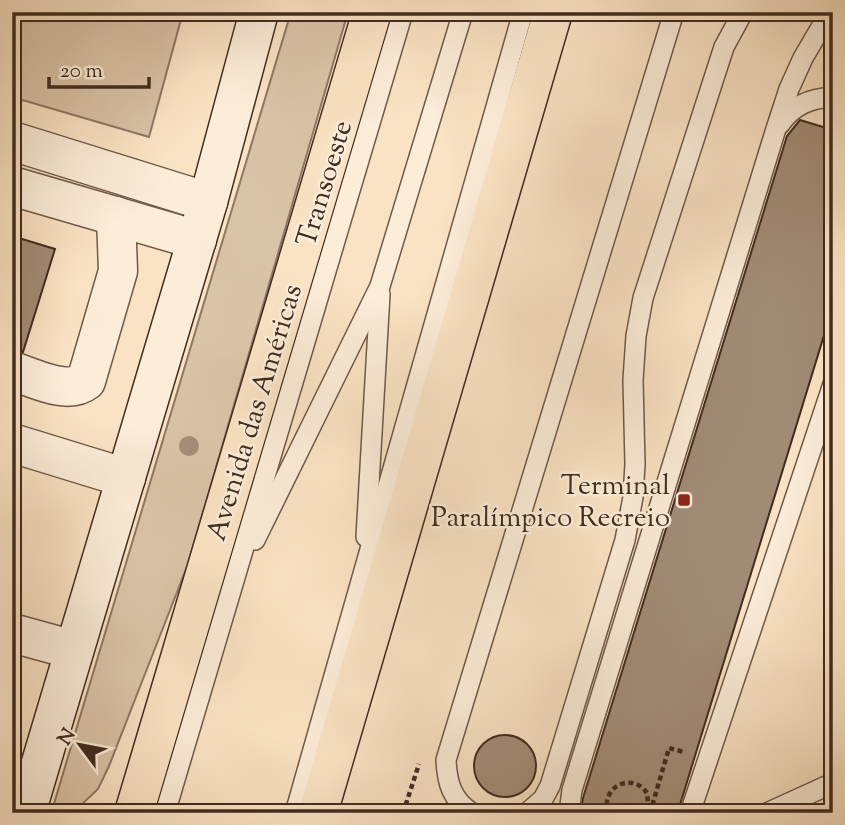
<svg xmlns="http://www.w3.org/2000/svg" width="845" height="825" viewBox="0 0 845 825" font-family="'Sorts Mill Goudy',serif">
	<rect width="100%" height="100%" fill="#fae3c4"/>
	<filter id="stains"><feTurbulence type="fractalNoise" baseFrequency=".00286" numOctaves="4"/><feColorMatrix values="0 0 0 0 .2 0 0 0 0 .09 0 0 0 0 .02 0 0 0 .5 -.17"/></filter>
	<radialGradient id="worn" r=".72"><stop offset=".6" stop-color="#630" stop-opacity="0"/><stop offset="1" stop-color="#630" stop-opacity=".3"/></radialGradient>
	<g fill="#dac4a8" stroke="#8d7864" stroke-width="2">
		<polygon points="12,12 183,12 149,137 12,97"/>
		<polygon points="291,12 348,12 188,564 109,766 98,789 77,809 53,807"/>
	</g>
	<g fill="#a18b75" stroke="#402c20" stroke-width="2">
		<polygon points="800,120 833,130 833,306 679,808 677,813 581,813 583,798 787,136"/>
		<polygon points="12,236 55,249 23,352 12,350"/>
		<circle cx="505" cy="766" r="31"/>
	</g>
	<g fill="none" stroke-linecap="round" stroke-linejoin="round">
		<g stroke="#6e5a49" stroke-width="22">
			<g id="service">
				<path d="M780,124C793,105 811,98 833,97"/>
				<polyline points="366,537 380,294"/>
				<polyline points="255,540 380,286 463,12"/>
				<polyline points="165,813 403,12"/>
				<polyline points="295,813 523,12"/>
				<path d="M472,813C452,800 447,783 446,760L674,12"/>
				<polyline points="527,813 543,799 550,786 625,540 633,497 635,464 633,380 636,336 643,298 724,47 743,12"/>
				<polyline points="569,813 572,790 775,132 789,89 803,58 830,12"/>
				<polyline points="690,813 833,384"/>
				<polyline points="767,813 833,783"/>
			</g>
		</g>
		<g stroke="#6e5a49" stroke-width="41">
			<g id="minor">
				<polyline points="12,141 208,202"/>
				<polyline points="12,186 197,240"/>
				<path d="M12,371C33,377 67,396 86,381L118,271L116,216"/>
				<polyline points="12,443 126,478"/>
				<polyline points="12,633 74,650"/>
			</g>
		</g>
		<g stroke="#402c20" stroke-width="41">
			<polyline id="secondary" points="26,813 208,202 259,12"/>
		</g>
		<g stroke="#402c20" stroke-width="41">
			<g id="trunk">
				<polyline points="134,813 372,12"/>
				<polyline points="318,813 553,12"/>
			</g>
		</g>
		<g stroke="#402c20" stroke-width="4.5" stroke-dasharray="5 3.5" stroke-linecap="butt">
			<polyline points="403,813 419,764"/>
			<path d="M608,813C600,787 632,771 647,793L648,803L642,813"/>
			<polyline points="650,813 669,748 684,752"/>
		</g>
		<use href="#service" stroke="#fcedd9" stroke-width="19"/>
		<use href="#minor" stroke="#fcedd9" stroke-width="38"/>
		<use href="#secondary" stroke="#fcedd9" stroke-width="38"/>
		<use href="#trunk" stroke="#fae3c4" stroke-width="38"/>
	</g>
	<circle fill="#a58f79" cx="189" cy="446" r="10"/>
	<rect fill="#8f2418" stroke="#fcedd9" stroke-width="2.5" x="677" y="493" width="14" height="14" rx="3.5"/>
	<g text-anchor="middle" stroke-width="5" stroke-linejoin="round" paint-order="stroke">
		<g font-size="28" fill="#402c20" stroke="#fcedd9">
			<text transform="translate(323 183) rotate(-73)" y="10">Transoeste</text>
			<text transform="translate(253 412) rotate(-73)" y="10">Avenida das Américas</text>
		</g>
		<g font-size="28" fill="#402c20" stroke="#fcedd9" text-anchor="end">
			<text x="670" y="494">Terminal<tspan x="670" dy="32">Paralímpico Recreio</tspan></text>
		</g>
	</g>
	<rect width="845" height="825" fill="none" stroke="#fae3c4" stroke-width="42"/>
	<rect x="14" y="14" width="817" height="797" fill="none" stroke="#402c20" stroke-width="3.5"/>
	<rect x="21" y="21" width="803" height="783" fill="none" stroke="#402c20" stroke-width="2"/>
	<g transform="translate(80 745) rotate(302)" stroke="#fcedd9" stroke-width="5" paint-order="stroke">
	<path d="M0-5L12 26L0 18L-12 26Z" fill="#402c20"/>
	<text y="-10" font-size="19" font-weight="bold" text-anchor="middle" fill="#402c20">N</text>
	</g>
	<path d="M49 77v10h100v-10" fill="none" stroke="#402c20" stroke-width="3.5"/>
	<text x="60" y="77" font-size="21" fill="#402c20" stroke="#fcedd9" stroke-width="5" paint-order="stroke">20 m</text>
	<rect width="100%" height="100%" filter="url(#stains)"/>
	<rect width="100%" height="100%" fill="url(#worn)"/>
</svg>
